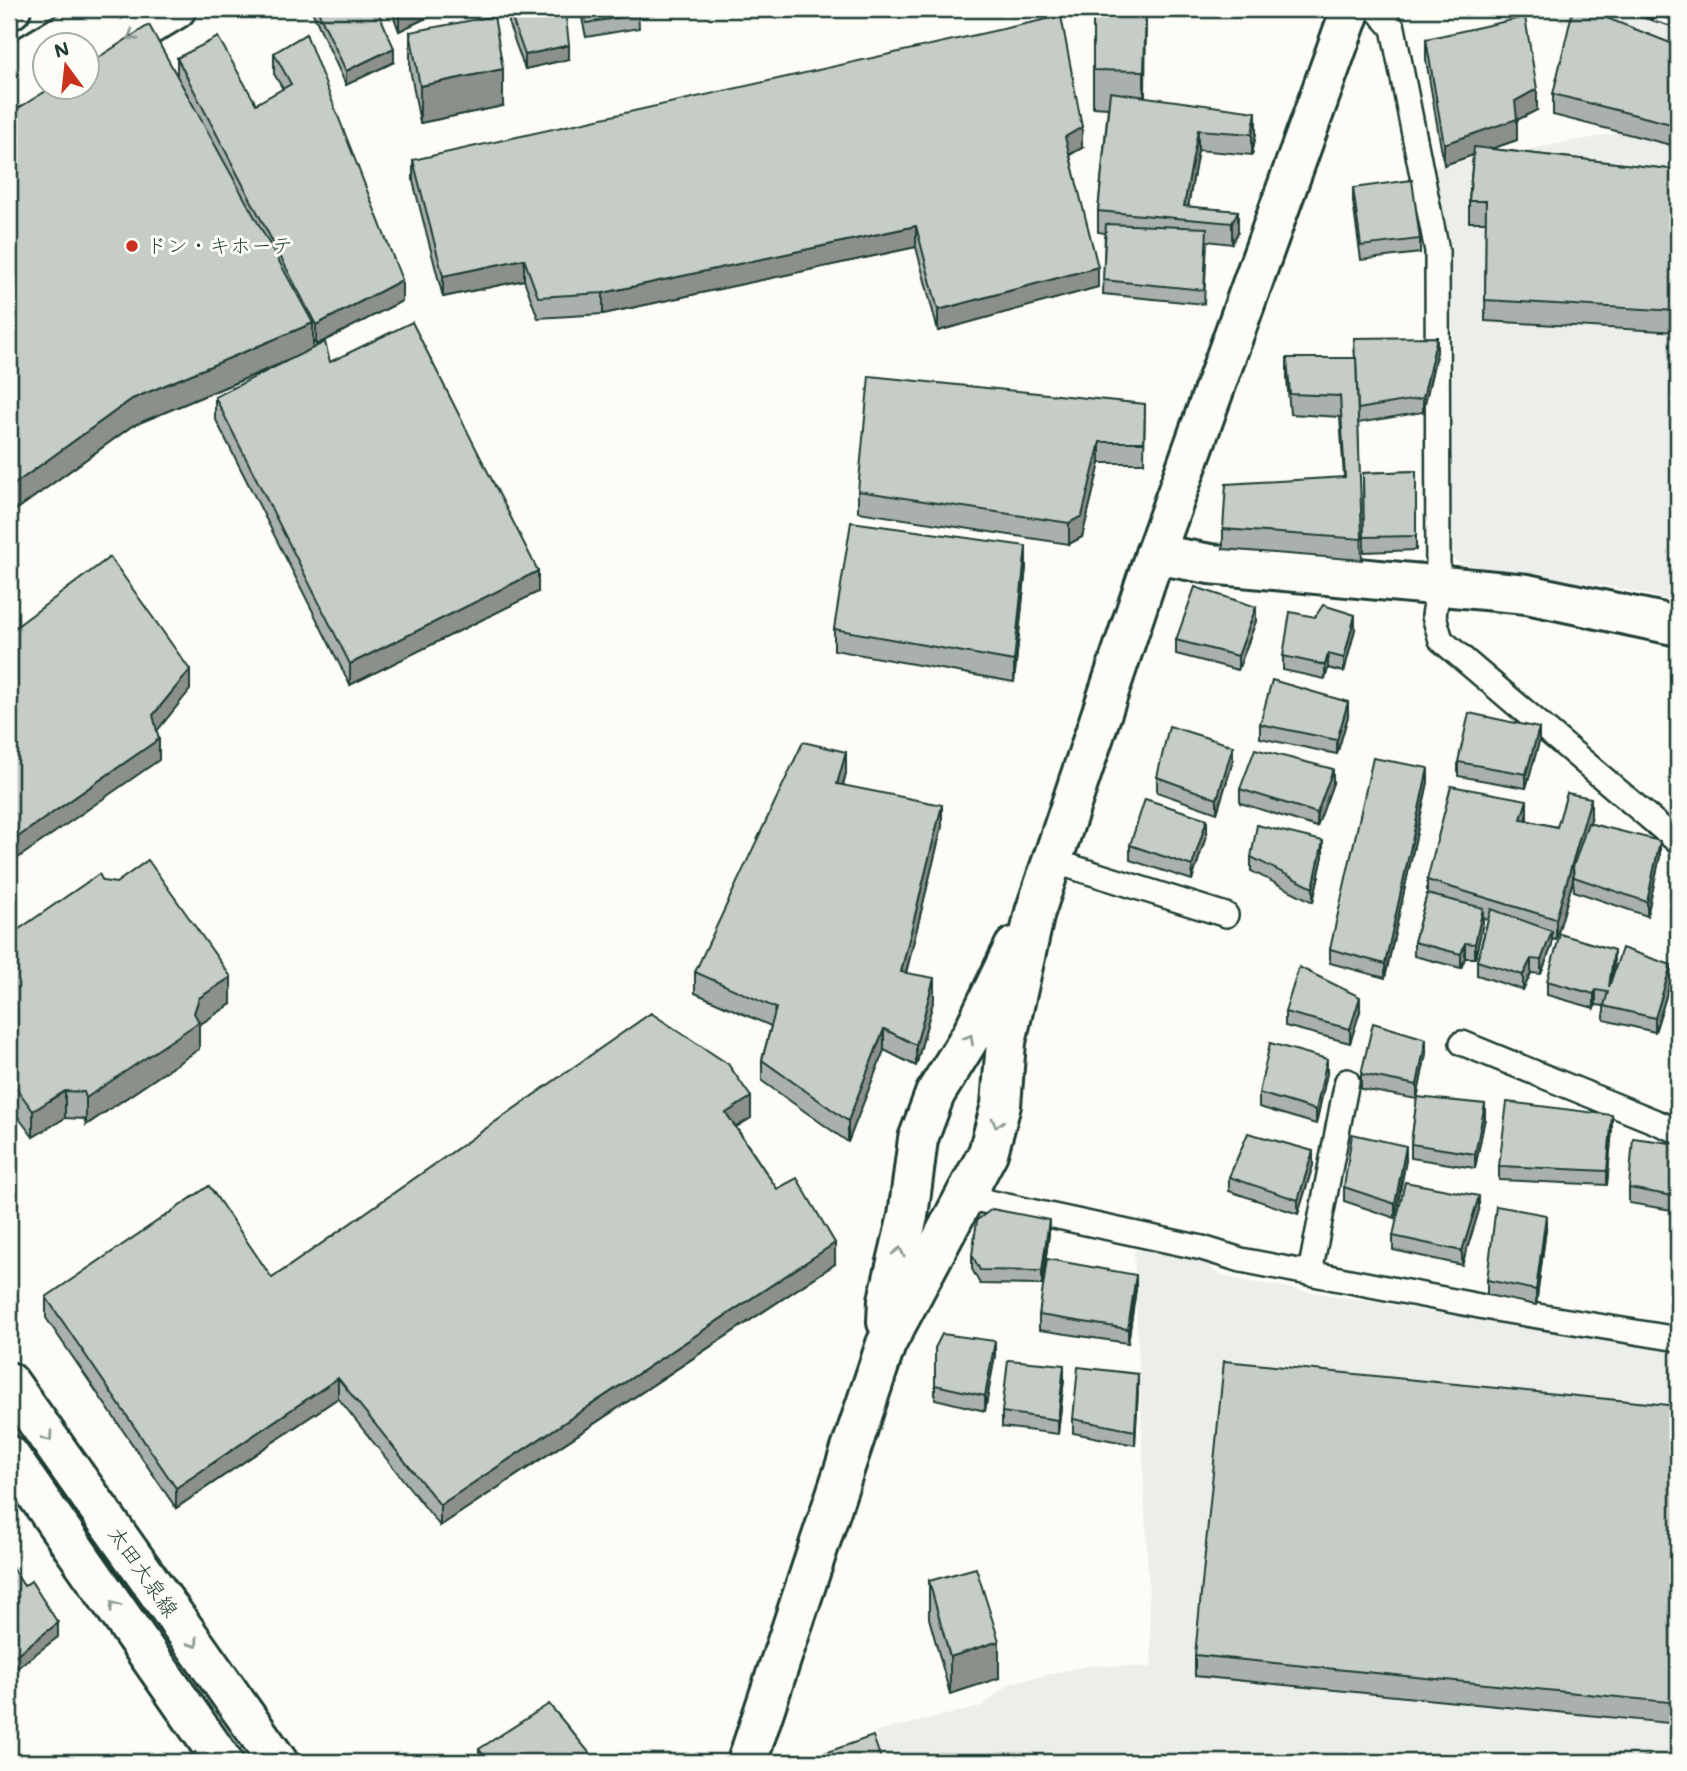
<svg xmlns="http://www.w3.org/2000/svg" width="1687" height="1771" viewBox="0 0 1687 1771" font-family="Mali,'Klee One',sans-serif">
	<rect width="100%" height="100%" fill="#fdfcf7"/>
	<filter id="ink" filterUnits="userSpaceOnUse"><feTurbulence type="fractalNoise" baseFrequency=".0143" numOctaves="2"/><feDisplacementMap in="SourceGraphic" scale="14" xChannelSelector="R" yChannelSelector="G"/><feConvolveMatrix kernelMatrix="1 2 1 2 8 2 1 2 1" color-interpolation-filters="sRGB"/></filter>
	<g filter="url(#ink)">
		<g fill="#eceee9">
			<polygon points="1522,9 1678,9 1678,59 1574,26"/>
			<polygon points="1678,122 1678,602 1614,587 1466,565 1451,558 1453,325 1432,167"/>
			<polygon points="1159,1248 1194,1254 1219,1274 1245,1281 1678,1352 1678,1762 880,1762 876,1732 980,1707 1011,1683 1086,1666 1152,1667 1134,1251"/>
		</g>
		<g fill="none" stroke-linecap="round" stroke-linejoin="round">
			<g stroke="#1f3d34" stroke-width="28">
				<g id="lane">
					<polyline points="1376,9 1393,28 1437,251 1438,587 1434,616 1441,640 1678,842"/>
					<polyline points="1053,861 1226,915"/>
					<polyline points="1462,1043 1678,1131"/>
					<polyline points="965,1197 1202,1248 1241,1260 1495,1309 1678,1339"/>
					<polyline points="1310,1273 1347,1081"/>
				</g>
			</g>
			<g stroke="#1f3d34" stroke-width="44">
				<g id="street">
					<polyline points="88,62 176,9"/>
					<polyline points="9,110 46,88"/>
				</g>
			</g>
			<g stroke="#1f3d34" stroke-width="44">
				<g id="secondary">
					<polyline points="9,10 11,9"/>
					<polyline points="9,67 105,9"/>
					<polyline points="1155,554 1210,564 1527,594 1678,626"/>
					<polyline points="887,1322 888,1300 908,1216 918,1139 935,1094 972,1034 1014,947"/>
					<polyline points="9,1382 278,1762"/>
					<polyline points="9,1455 223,1762"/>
					<polyline points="747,1762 886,1344 988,1153 1001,1105 1006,1042 1035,912 1155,554 1351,9"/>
				</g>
			</g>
			<use href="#lane" stroke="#fdfcf7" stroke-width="23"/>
			<use href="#street" stroke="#fdfcf7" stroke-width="38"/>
			<use href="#secondary" stroke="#fdfcf7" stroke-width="38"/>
			<g stroke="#1f3d34" stroke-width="8">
				<polyline id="rail" points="1624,9 1678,25"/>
			</g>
			<use href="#rail" stroke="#fdfcf7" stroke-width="5" stroke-dasharray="16" stroke-linecap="butt"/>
		</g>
		<g fill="#aab0ab" stroke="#1f3d34" stroke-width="2">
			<polygon points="311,9 377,9 394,62 346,85"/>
			<polygon points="391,9 445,9 399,31"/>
			<polygon points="580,9 638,9 639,28 586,37"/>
			<polygon points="1093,9 1146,9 1145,97 1256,133 1252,155 1198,150 1188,207 1238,211 1238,232 1232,244 1207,241 1204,304 1103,294 1105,233 1098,232 1098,211 1108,108 1093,107"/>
			<polygon points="509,10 569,59 525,69 509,25"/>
			<polygon points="410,32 503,106 420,123 410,69"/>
			<polygon points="306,34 402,301 316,345 313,340 313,348 330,362 538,592 350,685 215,418 215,397 283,363 132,426 9,515 9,114 177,75 177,58 256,104 283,89 274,74 274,53"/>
			<polygon points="1426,39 1537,110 1517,120 1517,140 1491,149 1677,170 1678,164 1678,332 1485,321 1486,222 1469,222 1469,201 1473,155 1444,165 1426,60"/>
			<polygon points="1678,46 1678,137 1675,146 1553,115 1553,94"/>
			<polygon points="1082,148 1070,155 1098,287 938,331 916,247 603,314 538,318 524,280 443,297 413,181 413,160"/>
			<polygon points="1353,188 1420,239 1420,253 1361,260 1353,202"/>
			<polygon points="1354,338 1437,351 1423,412 1358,423 1362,560 1223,549 1223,529 1344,477 1340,417 1290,414 1287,379 1287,358 1355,358"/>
			<polygon points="1145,404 1144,463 1100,463 1082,537 1069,544 858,512 858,491"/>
			<polygon points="1416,471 1416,550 1364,552 1363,473"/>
			<polygon points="1026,567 1014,682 834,650 834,629"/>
			<polygon points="1315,617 1355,629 1344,672 1328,668 1325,679 1283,670 1283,656"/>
			<polygon points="1256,621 1238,670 1176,654 1176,640"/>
			<polygon points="1348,716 1337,754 1260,738 1260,724"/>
			<polygon points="1539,742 1526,788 1458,776 1458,762"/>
			<polygon points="1233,761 1217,813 1157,792 1157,777"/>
			<polygon points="846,773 843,785 942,826 906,973 934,998 916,1066 884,1050 848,1142 762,1081 762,1060 771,1026 695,993 695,972"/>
			<polygon points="1428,782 1385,978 1330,963 1330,949"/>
			<polygon points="1333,783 1317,827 1240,803 1240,789"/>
			<polygon points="1591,819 1589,823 1660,856 1647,916 1574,891 1573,880 1556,940 1552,939 1552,945 1541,974 1531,973 1523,990 1477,975 1477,961 1488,919 1483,918 1483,923 1475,958 1465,958 1461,968 1414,956 1414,942 1427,894 1427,880 1527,821 1557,827"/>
			<polygon points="1207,833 1192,880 1130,860 1130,845"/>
			<polygon points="1323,856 1313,902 1251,871 1251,857"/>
			<polygon points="103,881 231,1004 199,1025 199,1049 86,1125 84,1119 65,1118 33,1137 9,1105 9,936"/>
			<polygon points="1614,964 1612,977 1671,980 1655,1032 1604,1020 1604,1006 1596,1005 1594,1008 1547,995 1547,981"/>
			<polygon points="1360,1011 1350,1043 1285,1026 1285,1012"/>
			<polygon points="1426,1053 1417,1097 1485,1118 1475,1168 1411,1158 1411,1144 1417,1099 1361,1089 1361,1074"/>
			<polygon points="1327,1073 1316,1124 1259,1107 1259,1093"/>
			<polygon points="751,1118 736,1127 777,1189 835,1264 440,1526 338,1398 176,1508 46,1318 46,1297 272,1278"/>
			<polygon points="1612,1129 1607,1185 1499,1180 1499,1166"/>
			<polygon points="1678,1144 1678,1211 1629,1203 1629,1188"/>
			<polygon points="1406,1160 1395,1218 1344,1201 1344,1187"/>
			<polygon points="1313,1165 1298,1214 1229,1191 1229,1177"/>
			<polygon points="1479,1210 1462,1265 1393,1250 1393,1236"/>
			<polygon points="1546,1229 1536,1305 1487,1295 1487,1280"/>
			<polygon points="1049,1234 1042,1285 980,1284 972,1269 972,1255"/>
			<polygon points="1136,1289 1128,1343 1039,1330 1039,1315"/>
			<polygon points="935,1348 995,1355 985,1411 935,1399"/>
			<polygon points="1064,1379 1058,1434 1002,1427 1002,1412"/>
			<polygon points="1138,1389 1135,1445 1073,1433 1073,1419"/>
			<polygon points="1678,1406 1678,1724 1195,1676 1195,1655"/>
			<polygon points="929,1581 999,1678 950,1694 929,1618"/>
			<polygon points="479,1749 597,1762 479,1762"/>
		</g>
		<g fill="#8b908b" stroke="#1f3d34" stroke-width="2">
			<polygon points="399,9 445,9 399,31"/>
			<polygon points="1146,9 1144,109 1144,71"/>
			<polygon points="569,45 569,59 525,69 525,55"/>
			<polygon points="394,48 394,62 346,85 346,71"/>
			<polygon points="503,69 503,106 420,123 420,86"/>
			<polygon points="1537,89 1537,110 1517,120 1517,140 1444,165 1444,144 1515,101"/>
			<polygon points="1256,112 1256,133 1252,155 1252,134"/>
			<polygon points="1678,116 1678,137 1675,146 1675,125"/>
			<polygon points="1082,127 1082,148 1065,157 1065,137"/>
			<polygon points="1198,130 1198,150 1186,219 1184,206"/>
			<polygon points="1238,211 1238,232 1232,244 1232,223"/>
			<polygon points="916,226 916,247 603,314 603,293"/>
			<polygon points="524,259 524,280 443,297 443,276"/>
			<polygon points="1098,267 1098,287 938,331 938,310"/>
			<polygon points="402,280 402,301 316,345 316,325"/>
			<polygon points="313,323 313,350 132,426 9,515 9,488 132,399"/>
			<polygon points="1437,337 1437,351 1423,412 1423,398"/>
			<polygon points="1100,442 1100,463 1082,537 1069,544 1069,523"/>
			<polygon points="1026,546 1026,567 1014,682 1014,661"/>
			<polygon points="538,571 538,592 350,685 350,664"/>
			<polygon points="1256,607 1256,621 1238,670 1238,656"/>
			<polygon points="1355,615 1355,629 1344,672 1344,658"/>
			<polygon points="1328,654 1328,668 1325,679 1325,665"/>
			<polygon points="190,670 190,690 153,736 153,715"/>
			<polygon points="1348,702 1348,716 1337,754 1337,740"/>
			<polygon points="1539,728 1539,742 1526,788 1526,774"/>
			<polygon points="159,739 159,760 9,864 9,843"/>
			<polygon points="1233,746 1233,761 1217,813 1217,799"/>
			<polygon points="846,752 846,773 837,805 837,784"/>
			<polygon points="1428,768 1428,782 1385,978 1385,964"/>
			<polygon points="1333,769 1333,783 1317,827 1317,813"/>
			<polygon points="1591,798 1591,819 1574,878 1573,867 1573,880 1556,940 1556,919"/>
			<polygon points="1527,800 1527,820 1521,819"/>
			<polygon points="942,805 942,826 901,993 901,972"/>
			<polygon points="1207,819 1207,833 1192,880 1192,866"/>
			<polygon points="1323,841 1323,856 1313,902 1313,888"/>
			<polygon points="1660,841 1660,856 1647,916 1647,902"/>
			<polygon points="1483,908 1483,923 1475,958 1475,944"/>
			<polygon points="1552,931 1552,945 1541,974 1541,960"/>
			<polygon points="1465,943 1465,958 1461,968 1461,954"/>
			<polygon points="1614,950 1614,964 1609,1001 1609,987"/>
			<polygon points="1531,959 1531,973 1523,990 1523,975"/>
			<polygon points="1671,965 1671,980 1655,1032 1655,1018"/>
			<polygon points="231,977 231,1004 199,1025 199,1049 86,1125 86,1098 194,1013 199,998"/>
			<polygon points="934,978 934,998 916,1066 916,1045"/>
			<polygon points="1596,990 1596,1005 1594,1008 1594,994"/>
			<polygon points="1360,997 1360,1011 1350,1043 1350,1029"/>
			<polygon points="884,1029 884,1050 848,1142 848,1121"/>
			<polygon points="1426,1039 1426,1053 1417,1099 1417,1085"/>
			<polygon points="1327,1059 1327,1073 1316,1124 1316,1110"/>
			<polygon points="65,1091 65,1118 33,1137 33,1111"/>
			<polygon points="751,1097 751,1118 726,1133 726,1113"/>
			<polygon points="1485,1104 1485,1118 1475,1168 1475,1154"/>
			<polygon points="1612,1115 1612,1129 1607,1185 1607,1171"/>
			<polygon points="1406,1146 1406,1160 1395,1218 1395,1204"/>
			<polygon points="1313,1151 1313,1165 1298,1214 1298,1200"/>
			<polygon points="1479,1196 1479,1210 1462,1265 1462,1251"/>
			<polygon points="1546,1215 1546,1229 1536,1305 1536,1290"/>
			<polygon points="1049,1220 1049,1234 1042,1285 1042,1271"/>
			<polygon points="835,1243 835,1264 440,1526 440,1505"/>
			<polygon points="1136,1275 1136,1289 1128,1343 1128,1329"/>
			<polygon points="995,1341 995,1355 985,1411 985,1396"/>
			<polygon points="1064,1365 1064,1379 1058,1434 1058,1420"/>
			<polygon points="1138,1374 1138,1389 1135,1445 1135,1431"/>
			<polygon points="338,1378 338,1398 176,1508 176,1488"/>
			<polygon points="58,1623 58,1637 9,1674 9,1660"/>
			<polygon points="999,1641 999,1678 950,1694 950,1657"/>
		</g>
		<g fill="#c6cdc7" stroke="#1f3d34" stroke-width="2">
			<polygon points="317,9 377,9 394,48 346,71"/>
			<polygon points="515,9 565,9 569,45 525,55 509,10"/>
			<polygon points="583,9 638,9 639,14 586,23"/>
			<polygon points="1093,9 1146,9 1144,71 1093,70"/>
			<polygon points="1573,9 1584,9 1678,46 1678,116 1675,125 1553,94"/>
			<polygon points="494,16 503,69 420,86 410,32"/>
			<polygon points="1061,16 1082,127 1065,137 1098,267 938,310 916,226 603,293 538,297 524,259 443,276 413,160"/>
			<polygon points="1525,17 1537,89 1515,101 1517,119 1444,144 1426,39"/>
			<polygon points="149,25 313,323 132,399 9,488 9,114 51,88 88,88 88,64"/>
			<polygon points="306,34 402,280 316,325 177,58 218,37 256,104 291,84 274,53"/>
			<polygon points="1110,92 1256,112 1252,134 1198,130 1184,206 1238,211 1232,223 1098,211"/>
			<polygon points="1474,147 1677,170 1678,164 1678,311 1485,300 1486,201 1469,201"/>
			<polygon points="1412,180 1420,239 1361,246 1353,188"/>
			<polygon points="1106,224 1207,228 1204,290 1103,280"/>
			<polygon points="412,322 538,571 350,664 215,397 325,342 330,362"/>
			<polygon points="1437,337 1423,398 1358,409 1356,358 1355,358 1354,338"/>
			<polygon points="1287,358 1356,358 1362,539 1223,529 1226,484 1345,477 1340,396 1290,394"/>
			<polygon points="869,376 1145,404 1144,442 1100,442 1082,516 1069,523 858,491"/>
			<polygon points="1416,471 1416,536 1364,537 1363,473"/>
			<polygon points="851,522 1026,546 1014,661 834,629"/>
			<polygon points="110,557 190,670 153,715 159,739 9,843 9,632"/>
			<polygon points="1195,587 1256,607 1238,656 1176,640"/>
			<polygon points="1323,605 1355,615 1344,658 1328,654 1325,665 1283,656 1290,612 1315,617"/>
			<polygon points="1272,680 1348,702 1337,740 1260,724"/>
			<polygon points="1469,713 1539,728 1526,774 1458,762"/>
			<polygon points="1169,726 1233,746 1217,799 1157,777"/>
			<polygon points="803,742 846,752 837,784 942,805 901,972 934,978 916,1045 884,1029 848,1121 762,1060 776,1008 695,972"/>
			<polygon points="1255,749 1333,769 1317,813 1240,789"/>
			<polygon points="1373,758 1428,768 1385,964 1330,949"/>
			<polygon points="1451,786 1527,800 1521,819 1557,827 1567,793 1591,798 1556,919 1427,880"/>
			<polygon points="1145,799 1207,819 1192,866 1130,845"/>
			<polygon points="1588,823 1660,841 1647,902 1574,877 1573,867"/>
			<polygon points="1257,825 1323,841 1313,888 1251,857"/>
			<polygon points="148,860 231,977 199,998 194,1013 199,1022 86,1098 84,1092 65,1091 33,1111 9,1078 9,936 99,874 103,881 116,883"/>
			<polygon points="1427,894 1483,908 1475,944 1465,943 1461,954 1414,942"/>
			<polygon points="1491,909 1552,931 1541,960 1531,959 1523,975 1477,961"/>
			<polygon points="1560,934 1614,950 1609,987 1622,948 1671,965 1655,1018 1604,1006 1608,992 1596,990 1594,994 1547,981"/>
			<polygon points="1299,967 1360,997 1350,1029 1285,1012"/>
			<polygon points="651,1013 728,1064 751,1097 726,1113 777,1189 797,1178 835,1243 440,1505 338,1378 176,1488 46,1297 209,1186 272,1278"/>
			<polygon points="1373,1023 1426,1039 1417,1085 1361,1074"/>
			<polygon points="1270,1043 1327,1059 1316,1110 1259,1093"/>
			<polygon points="1417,1097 1485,1104 1475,1154 1411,1144"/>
			<polygon points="1507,1102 1612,1115 1607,1171 1499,1166"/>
			<polygon points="1248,1133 1313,1151 1298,1200 1229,1177"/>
			<polygon points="1352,1134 1406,1146 1395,1204 1344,1187"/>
			<polygon points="1633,1138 1678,1144 1678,1197 1629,1188"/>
			<polygon points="1405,1182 1479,1196 1462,1251 1393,1236"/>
			<polygon points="1496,1206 1546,1215 1536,1290 1487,1280"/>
			<polygon points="992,1209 1049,1220 1042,1271 980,1270 972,1255 977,1220"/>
			<polygon points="1047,1259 1136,1275 1128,1329 1039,1315"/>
			<polygon points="942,1334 995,1341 985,1396 935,1385 935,1348"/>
			<polygon points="1008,1360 1064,1365 1058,1420 1002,1412"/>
			<polygon points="1224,1361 1678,1406 1678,1703 1195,1655"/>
			<polygon points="1078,1367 1138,1374 1135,1431 1073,1419"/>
			<polygon points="9,1563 24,1586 31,1581 58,1623 9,1660"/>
			<polygon points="976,1568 999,1641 950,1657 929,1581"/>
			<polygon points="549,1704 597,1762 488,1762 479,1749"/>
			<polygon points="873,1736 882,1762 799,1762"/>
			<polygon points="195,1752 203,1762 184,1762"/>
			<polygon points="1649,1756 1651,1762 1627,1762"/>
		</g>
		<defs><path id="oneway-chevron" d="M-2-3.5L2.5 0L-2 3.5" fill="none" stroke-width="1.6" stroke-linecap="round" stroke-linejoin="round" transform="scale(1.75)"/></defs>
		<g stroke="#8e9c96">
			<use href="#oneway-chevron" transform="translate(132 36) rotate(149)"/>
			<use href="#oneway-chevron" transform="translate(969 1039) rotate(-60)"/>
			<use href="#oneway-chevron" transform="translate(997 1123) rotate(105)"/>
			<use href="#oneway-chevron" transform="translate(899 1252) rotate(-77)"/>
			<use href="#oneway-chevron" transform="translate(48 1437) rotate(55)"/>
			<use href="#oneway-chevron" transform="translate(114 1606) rotate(-125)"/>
			<use href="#oneway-chevron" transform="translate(194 1643) rotate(55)"/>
		</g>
	</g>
	<circle fill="#c8321e" stroke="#fdfcf7" stroke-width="2.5" cx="132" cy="246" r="7"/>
	<g text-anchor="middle" stroke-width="6" stroke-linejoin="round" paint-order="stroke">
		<g font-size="21" fill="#1f3d34" stroke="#fdfcf7" text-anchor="start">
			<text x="146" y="253">ドン・キホーテ</text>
		</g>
		<g font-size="21" fill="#1f3d34" stroke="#fdfcf7">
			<text transform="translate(143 1572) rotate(55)" y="7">太田大泉線</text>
		</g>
	</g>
	<rect width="1687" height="1771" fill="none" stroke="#fdfcf7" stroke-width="35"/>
	<rect x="18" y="18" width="1652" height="1736" fill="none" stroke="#1f3d34" stroke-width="2.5" filter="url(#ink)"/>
	<g transform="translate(66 66) rotate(345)"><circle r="33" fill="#fdfcf7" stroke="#a4b0a9" stroke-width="2"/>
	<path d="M0-5L12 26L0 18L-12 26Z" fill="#c8321e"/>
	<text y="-10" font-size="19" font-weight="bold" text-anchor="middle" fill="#1f3d34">N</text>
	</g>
</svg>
